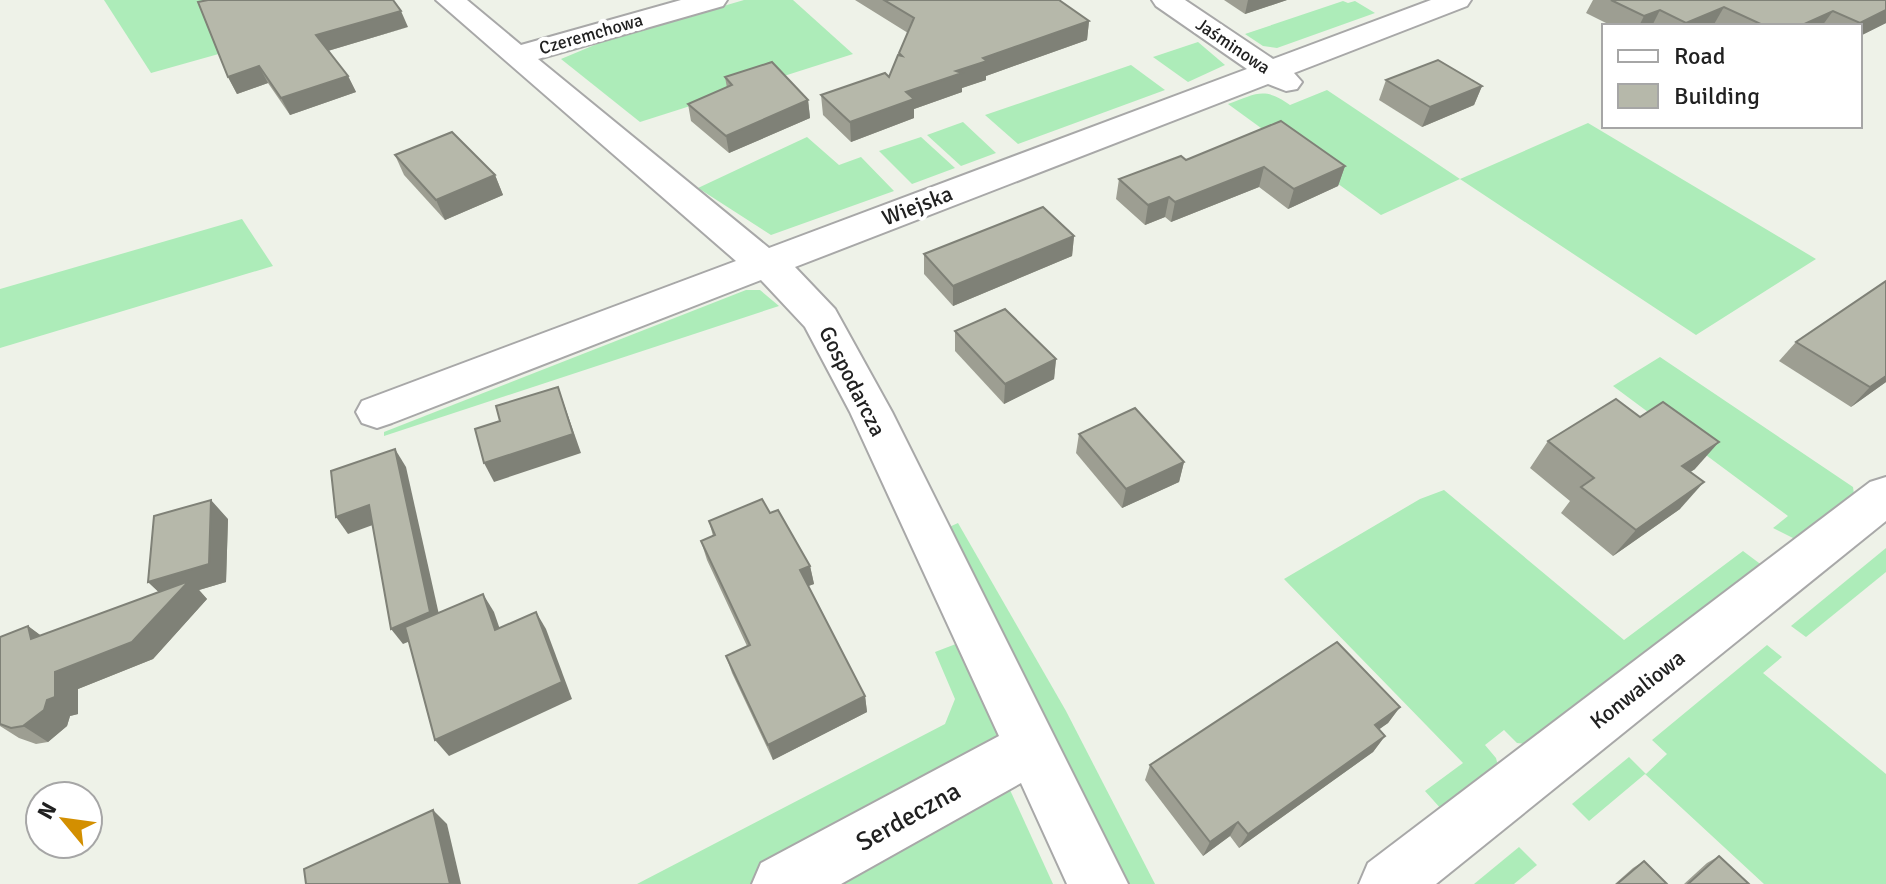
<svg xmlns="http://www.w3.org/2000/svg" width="1886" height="884" viewBox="0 0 1886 884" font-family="Signika,sans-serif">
	<rect width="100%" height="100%" fill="#eef2e8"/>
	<g fill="#adecb9">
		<polygon points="104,0 230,0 261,42 151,73"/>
		<polygon points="744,0 793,0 853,54 640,122 561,59 604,41"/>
		<polygon points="1343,1 1348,3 1355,1 1375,13 1277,48 1263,46 1245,34"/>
		<polygon points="1198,42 1225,65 1188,82 1153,57"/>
		<polygon points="1131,65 1165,90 1018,144 985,115"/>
		<path d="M1327,90L1460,179L1588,123L1816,259L1696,335L1460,179L1381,215L1228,104C1256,94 1264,86 1290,105Z"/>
		<polygon points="963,122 996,153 961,166 927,135"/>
		<polygon points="807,137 839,165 861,157 894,191 771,235 698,188"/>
		<polygon points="921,137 955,168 912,184 879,151"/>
		<polygon points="242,219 273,266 0,348 0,289"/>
		<polygon points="746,290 760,290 779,306 384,436 384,432"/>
		<polygon points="1660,357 1853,487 1854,494 1795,539 1773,528 1788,516 1613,386"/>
		<polygon points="1444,490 1624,640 1743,551 1763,566 1527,744 1517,743 1504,730 1485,745 1496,758 1498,766 1442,810 1425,791 1463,763 1284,579 1420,499"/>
		<polygon points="958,523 1066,711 1155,884 1123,884 947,528"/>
		<polygon points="1886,548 1886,572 1806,637 1791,626"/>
		<polygon points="961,642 1002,731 997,747 753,884 637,884 945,724 955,699 935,652"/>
		<polygon points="1767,645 1782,657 1763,673 1886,774 1886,884 1764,884 1645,774 1589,821 1572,804 1629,757 1646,774 1667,754 1652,740"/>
		<polygon points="1010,790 1053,884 818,884 983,791"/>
		<polygon points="1519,847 1537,865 1514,884 1474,884"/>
	</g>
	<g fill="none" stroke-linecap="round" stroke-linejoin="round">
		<g stroke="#a8a8a8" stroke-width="4">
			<g id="minor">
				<polygon points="436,0 467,0 521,45 681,0 727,0 723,6 538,59 769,248 1247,69 1156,6 1152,0 1185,0 1273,59 1431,0 1471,0 1467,6 1294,73 1302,82 1297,89 1286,91 1268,84 795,267 835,309 892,412 1128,884 1067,884 1021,783 841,884 752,884 761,863 999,736 850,412 805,327 761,280 392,423 377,428 362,423 356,412 362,401 736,261"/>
				<polygon points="1886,477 1886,521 1436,884 1359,884 1368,863 1870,482"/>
			</g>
		</g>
		<use href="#minor" fill="#fff" fill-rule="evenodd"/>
	</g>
	<g fill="#9d9e92">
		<polygon points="855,0 1059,0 1089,21 1087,40 986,76 986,80 962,88 962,92 914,109 914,118 851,142 823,115 821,95 889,77 908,33"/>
		<polygon points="1224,0 1287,0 1245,14"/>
		<polygon points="1593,0 1886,0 1886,23 1860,36 1860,26 1612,26 1586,13"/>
		<polygon points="408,27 328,51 348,76 356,92 290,115 268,83 237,94 228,77"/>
		<polygon points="725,77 808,100 810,118 729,153 691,121 688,104 727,88"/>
		<polygon points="1386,80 1482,86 1474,105 1422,127 1379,100"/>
		<polygon points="395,155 495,175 503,195 445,220 404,175"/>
		<polygon points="1186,160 1345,166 1338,186 1288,209 1259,187 1171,222 1165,217 1145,225 1116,199 1119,179"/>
		<polygon points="1074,236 1072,256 953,306 924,274 924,254"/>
		<polygon points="1886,281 1886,382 1851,407 1779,361 1796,342"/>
		<polygon points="955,331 1056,359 1054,379 1004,404 955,351"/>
		<polygon points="1079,434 1184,462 1179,482 1122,508 1076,453"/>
		<polygon points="1548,441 1695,469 1690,472 1680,509 1613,556 1561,513 1570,501 1530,468"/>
		<polygon points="770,513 810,566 814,584 808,586 865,696 867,712 773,760 732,673 726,656 747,646 707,560 701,541 713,536 709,521"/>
		<polygon points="228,519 226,582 199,590 207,599 153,659 78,689 78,714 70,716 67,726 48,742 36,744 19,738 0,726 0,637 28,626 41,636 159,592 148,582"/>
		<polygon points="1400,707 1388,723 1379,729 1385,736 1373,752 1239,848 1230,836 1203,856 1145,780 1150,765"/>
		<polygon points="1719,856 1749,884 1684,884 1707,863"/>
		<polygon points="1644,861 1667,884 1615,884 1633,868"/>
	</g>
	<g fill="#7f8177">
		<polygon points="1248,0 1287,0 1245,14"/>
		<polygon points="1724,7 1713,26 1684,26 1686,23"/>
		<polygon points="1660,10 1652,26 1639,26 1644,16"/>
		<polygon points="1886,10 1886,23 1860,36 1860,26 1858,26 1860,23"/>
		<polygon points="401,11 408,27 324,52 316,35"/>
		<polygon points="1833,11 1822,26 1800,26"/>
		<polygon points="1089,21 1087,40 986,76 986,80 962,88 962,92 914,109 914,118 851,142 850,122 906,92 983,58"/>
		<polygon points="259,66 268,83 237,94 228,77"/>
		<polygon points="348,76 356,92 290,115 281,98"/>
		<polygon points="1482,86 1474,105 1422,127 1430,107"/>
		<polygon points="808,100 810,118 729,153 726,136"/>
		<polygon points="1345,166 1338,186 1288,209 1294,189"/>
		<polygon points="1264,167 1259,187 1171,222 1175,202"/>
		<polygon points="495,175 503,195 445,220 436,200"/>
		<polygon points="1169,197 1165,217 1145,225 1148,205"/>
		<polygon points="1074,236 1072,256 953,306 953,286"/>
		<polygon points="1056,359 1054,379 1004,404 1005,384"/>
		<polygon points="1886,376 1886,382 1851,407 1870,387"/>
		<polygon points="558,387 581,453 494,482 484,463"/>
		<polygon points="1719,442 1695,469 1659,493 1682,466"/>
		<polygon points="395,449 406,467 442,628 403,644 391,629"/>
		<polygon points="1184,462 1179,482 1122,508 1126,489"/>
		<polygon points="1704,482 1680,509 1613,556 1636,530"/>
		<polygon points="211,500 228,519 226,582 199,590 207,599 153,659 78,689 78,714 70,716 67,726 48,742 23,726 55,672 167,600 148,582"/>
		<polygon points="369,505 381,522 348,534 336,517"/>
		<polygon points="810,566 814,584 803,588 800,570"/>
		<polygon points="483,594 494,612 506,647 495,630"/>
		<polygon points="536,612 546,629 572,699 449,756 435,740"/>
		<polygon points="28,626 51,643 31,639"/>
		<polygon points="865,696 867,712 773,760 768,745"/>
		<polygon points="1400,707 1388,723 1363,741 1375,725"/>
		<polygon points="1385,736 1373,752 1239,848 1248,834"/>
		<polygon points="433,810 447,824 461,884 450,884"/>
		<polygon points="1238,822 1230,836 1203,856 1210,842"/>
	</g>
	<g fill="#b6b8aa" stroke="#7f8177" stroke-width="2">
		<polygon points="208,0 393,0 401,11 316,35 348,76 281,98 259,66 228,77 198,2"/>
		<polygon points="884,0 1059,0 1089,21 983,58 987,61 956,71 962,73 906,92 914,99 850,122 821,95 885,73 889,77 898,55 902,56 899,53 914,18"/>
		<polygon points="1611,0 1886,0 1886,10 1860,23 1833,11 1800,26 1765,26 1724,7 1686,23 1660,10 1644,16"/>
		<polygon points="1438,60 1482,86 1430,107 1386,80"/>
		<polygon points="772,62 808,100 726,136 688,104 732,85 725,77"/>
		<polygon points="1281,121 1345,166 1294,189 1264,167 1175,202 1169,197 1148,205 1119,179 1181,156 1186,160"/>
		<polygon points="452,132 495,175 436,200 395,155"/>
		<polygon points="1043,207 1074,236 953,286 924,254"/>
		<polygon points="1886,281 1886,376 1870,387 1796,342"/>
		<polygon points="1005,309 1056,359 1005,384 955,331"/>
		<polygon points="558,387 573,434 484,463 475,429 500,421 496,406"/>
		<polygon points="1616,399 1640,417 1663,402 1719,442 1682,466 1704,482 1636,530 1581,487 1594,478 1548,441"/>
		<polygon points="1135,408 1184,462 1126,489 1079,434"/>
		<polygon points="395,449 430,612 391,629 369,505 336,517 331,471"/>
		<polygon points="762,499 770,513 778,510 810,566 800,570 865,696 768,745 726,656 750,645 701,541 715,535 709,521"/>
		<polygon points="211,500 209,564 148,582 154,516"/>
		<polygon points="189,581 132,642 55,672 55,697 47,700 44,710 23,726 11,728 0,724 0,637 28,626 31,639"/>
		<polygon points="483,594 495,630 536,612 562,682 435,740 405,627"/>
		<polygon points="1337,642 1400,707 1375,725 1385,736 1248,834 1238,822 1210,842 1150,765"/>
		<polygon points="433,810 450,884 306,884 304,869"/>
		<polygon points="1719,856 1749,884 1688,884"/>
		<polygon points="1644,861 1667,884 1617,884"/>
	</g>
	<g text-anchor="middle" stroke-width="8" stroke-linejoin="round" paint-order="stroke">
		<g font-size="18" fill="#212121" stroke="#fff">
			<text transform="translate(591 34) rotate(-16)" y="6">Czeremchowa</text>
			<text transform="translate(1233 46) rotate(34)" y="6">Jaśminowa</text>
		</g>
		<g font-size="22" fill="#212121" stroke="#fff">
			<text transform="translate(917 205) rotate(-21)" y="8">Wiejska</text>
			<text transform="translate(853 381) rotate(63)" y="8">Gospodarcza</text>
			<text transform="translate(1637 689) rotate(-38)" y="8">Konwaliowa</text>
		</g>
		<g font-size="26" fill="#212121" stroke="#fff">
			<text transform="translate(908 816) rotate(-29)" y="9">Serdeczna</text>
		</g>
	</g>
	<rect x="1602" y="24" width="260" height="104" fill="#ffffff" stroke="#a6a6a6" stroke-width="2"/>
	<rect x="1618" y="50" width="40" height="12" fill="#ffffff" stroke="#a6a6a6" stroke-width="2"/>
	<text x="1674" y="64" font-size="24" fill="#212121">Road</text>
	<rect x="1618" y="84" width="40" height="24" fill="#b6b8aa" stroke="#a6a6a6" stroke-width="2"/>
	<text x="1674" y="104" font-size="24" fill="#212121">Building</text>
	<g transform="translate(64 820) rotate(299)"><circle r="38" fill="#ffffff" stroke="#a6a6a6" stroke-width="2"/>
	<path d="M0-6L14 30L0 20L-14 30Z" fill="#d38f00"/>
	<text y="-12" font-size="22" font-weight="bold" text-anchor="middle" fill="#212121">N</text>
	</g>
</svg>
